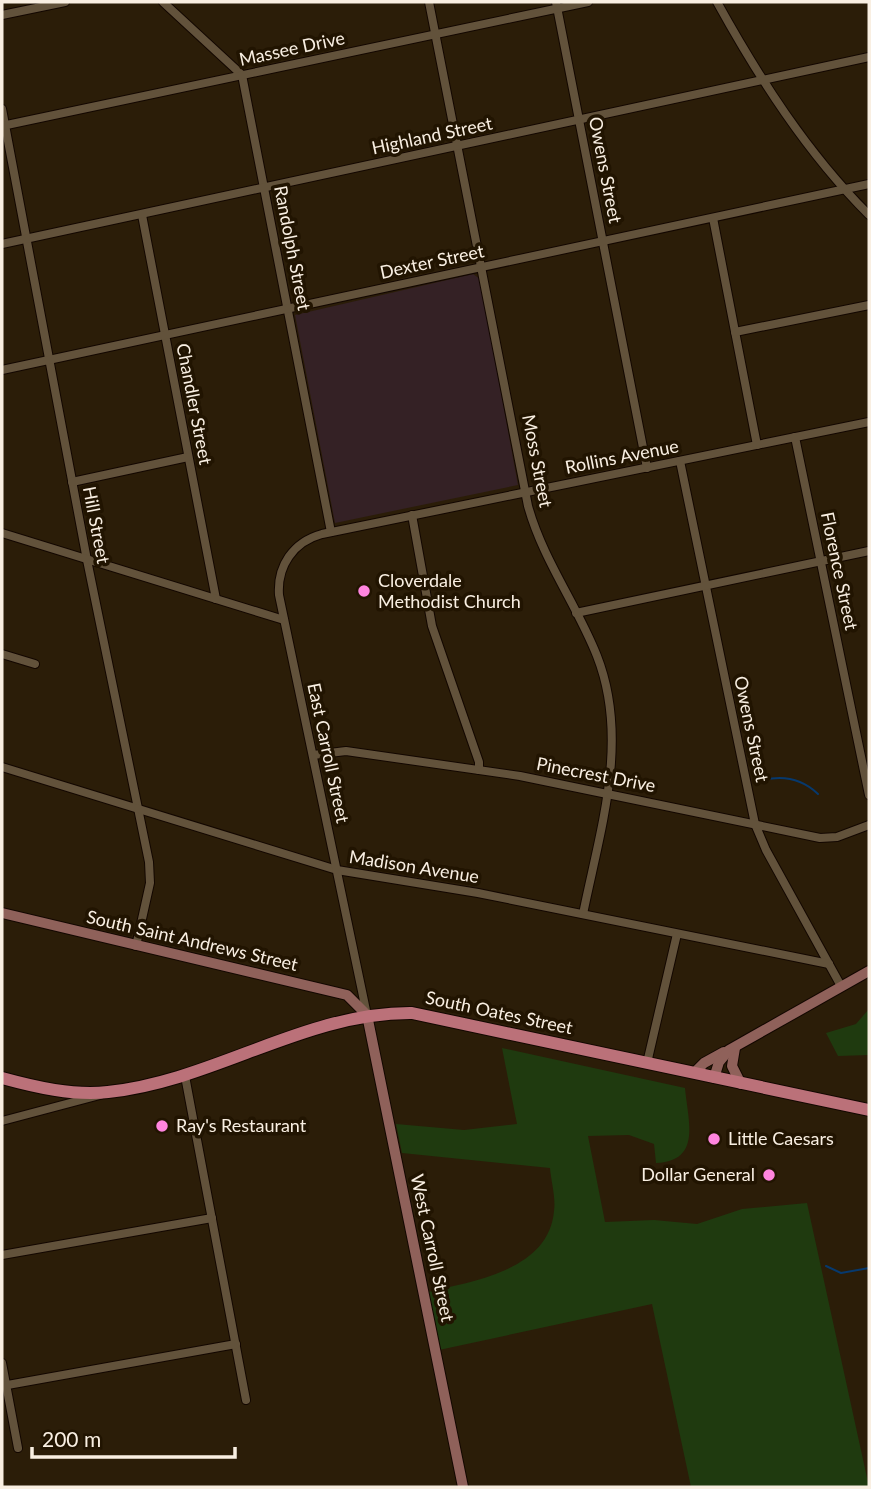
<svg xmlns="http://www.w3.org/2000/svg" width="871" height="1489" viewBox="0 0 871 1489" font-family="Lato,sans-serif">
	<rect width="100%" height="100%" fill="#2b1d08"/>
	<polygon fill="#342125" points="473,274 480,279 518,485 335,523 295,315"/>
	<g fill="#1f3a0f">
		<polygon points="869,1009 869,1055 838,1056 826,1033 856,1024"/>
		<path d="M502,1048L685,1088C688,1121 702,1161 656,1163L654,1144L629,1135L588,1136L605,1222L654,1220L697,1224L742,1209L807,1203L869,1487H691L652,1304L439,1350L428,1292C474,1281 549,1270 554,1211C556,1198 551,1181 550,1168L402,1153L396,1124L464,1130L517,1124Z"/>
	</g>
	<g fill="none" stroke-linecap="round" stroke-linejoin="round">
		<g stroke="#07396d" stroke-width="2">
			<path d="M764,780C785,775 802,779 818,794"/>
			<polyline points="826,1266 841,1273 869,1268"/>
		</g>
		<g stroke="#130700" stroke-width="10">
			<g id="street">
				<polyline points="163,2 242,75 331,532"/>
				<path d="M429,2L528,506C543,560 577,605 597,656C630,740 600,830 583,914"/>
				<polyline points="556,2 647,468"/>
				<path d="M717,2C759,78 807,153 869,215"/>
				<polyline points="2,15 65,2"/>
				<polyline points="2,109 87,560 149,862 150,883 136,946"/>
				<polyline points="2,126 588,2"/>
				<polyline points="142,215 216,599"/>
				<polyline points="713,218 757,445"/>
				<polyline points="2,244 869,57"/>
				<polyline points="735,332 869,305"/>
				<polyline points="2,370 869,184"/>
				<polyline points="795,437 869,795"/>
				<polyline points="680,461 755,824 766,850 841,986"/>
				<polyline points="72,482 188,457"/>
				<polyline points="412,515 432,626 479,762 479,770"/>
				<polyline points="2,533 284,620"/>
				<polyline points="576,613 869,551"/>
				<polyline points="2,654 35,664"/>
				<polyline points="313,755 346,751 520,776 820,838 837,837 869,825"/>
				<polyline points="2,767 337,870 478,893 829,964"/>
				<path d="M367,1015L279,595C277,566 293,542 322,534L869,422"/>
				<polyline points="647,1063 677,934"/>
				<polyline points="185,1076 246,1400"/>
				<polyline points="2,1121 100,1095"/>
				<polyline points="2,1255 212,1218"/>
				<polyline points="2,1363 18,1448"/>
				<polyline points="2,1386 236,1344"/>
			</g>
		</g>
		<g stroke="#130700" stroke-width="12">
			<g id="secondary">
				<polyline points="2,913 347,995 367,1015 463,1487"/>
				<polyline points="735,1048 732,1066 741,1084"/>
				<polyline points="694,1073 704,1063 724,1052"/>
				<polyline points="714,1078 719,1062 729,1050 869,971"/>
			</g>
		</g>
		<g stroke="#130700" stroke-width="14">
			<path id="primary" d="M2,1078C35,1087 73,1096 108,1092C214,1081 305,1012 412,1013L869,1110"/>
		</g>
		<use href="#street" stroke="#62523b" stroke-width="8"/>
		<use href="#secondary" stroke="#8f615a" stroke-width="10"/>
		<use href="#primary" stroke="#bb7179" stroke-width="12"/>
	</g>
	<g fill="#ff85df" stroke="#211401" stroke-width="2.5">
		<circle cx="364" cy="591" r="7"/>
		<circle cx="162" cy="1126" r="7"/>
		<circle cx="714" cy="1139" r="7"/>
		<circle cx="769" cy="1175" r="7"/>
	</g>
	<g text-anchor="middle" stroke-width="7" stroke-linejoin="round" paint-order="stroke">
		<g font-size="18" fill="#f9efe2" stroke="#211401">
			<text transform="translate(292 49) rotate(-12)" y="6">Massee Drive</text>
			<text transform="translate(432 136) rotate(-12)" y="6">Highland Street</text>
			<text transform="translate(605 170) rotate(79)" y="6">Owens Street</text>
			<text transform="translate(292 248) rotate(79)" y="6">Randolph Street</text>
			<text transform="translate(432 262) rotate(-12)" y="6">Dexter Street</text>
			<text transform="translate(194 404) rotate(79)" y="6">Chandler Street</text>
			<text transform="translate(622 457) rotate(-11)" y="6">Rollins Avenue</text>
			<text transform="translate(537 461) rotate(79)" y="6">Moss Street</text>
			<text transform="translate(96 525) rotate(79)" y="6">Hill Street</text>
			<text transform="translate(839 571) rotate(78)" y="6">Florence Street</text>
			<text transform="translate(751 729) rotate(78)" y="6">Owens Street</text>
			<text transform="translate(328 753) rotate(78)" y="6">East Carroll Street</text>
			<text transform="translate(596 775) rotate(11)" y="6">Pinecrest Drive</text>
			<text transform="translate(414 867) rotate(9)" y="6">Madison Avenue</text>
			<text transform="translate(192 941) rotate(13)" y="6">South Saint Andrews Street</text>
			<text transform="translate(499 1013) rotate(12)" y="6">South Oates Street</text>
			<text transform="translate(432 1248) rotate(78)" y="6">West Carroll Street</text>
		</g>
		<g font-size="18" fill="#f9efe2" stroke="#211401" text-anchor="start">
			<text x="378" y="587">Cloverdale<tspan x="378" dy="21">Methodist Church</tspan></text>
			<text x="176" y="1132">Ray's Restaurant</text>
			<text x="728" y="1145">Little Caesars</text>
			<text x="755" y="1181" text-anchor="end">Dollar General</text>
		</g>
	</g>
	<rect width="871" height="1489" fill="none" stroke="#f9efe2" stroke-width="7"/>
	<path d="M32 1447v10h203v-10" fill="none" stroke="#f9efe2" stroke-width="3.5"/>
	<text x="42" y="1447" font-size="21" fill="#f9efe2" stroke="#211401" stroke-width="5" paint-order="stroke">200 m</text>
</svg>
